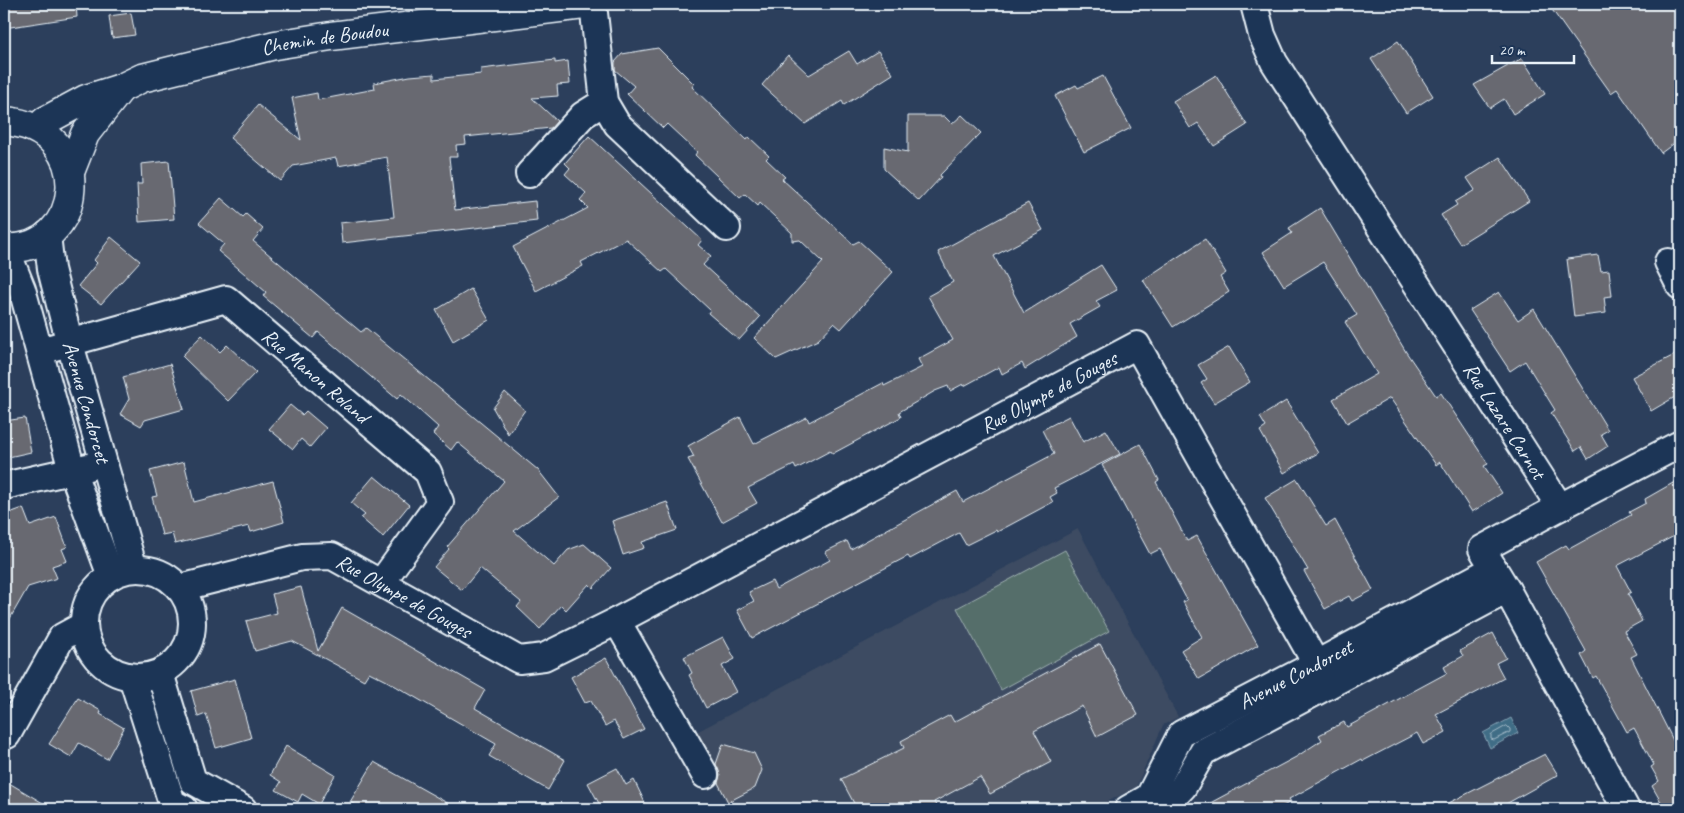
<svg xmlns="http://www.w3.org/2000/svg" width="1684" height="813" viewBox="0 0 1684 813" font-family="Caveat,sans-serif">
	<rect width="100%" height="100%" fill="#2c3f5c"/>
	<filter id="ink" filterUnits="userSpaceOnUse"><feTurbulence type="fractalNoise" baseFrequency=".02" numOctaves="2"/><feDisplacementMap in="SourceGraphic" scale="10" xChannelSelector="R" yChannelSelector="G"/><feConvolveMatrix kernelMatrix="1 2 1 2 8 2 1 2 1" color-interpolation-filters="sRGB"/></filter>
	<g filter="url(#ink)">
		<polygon fill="#3e4c62" points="1078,529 1178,717 1163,725 1136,787 1093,809 730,809 691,735"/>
		<polygon fill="#556e6a" stroke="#9eb0b1" points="1065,550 1109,631 1001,690 957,608"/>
		<polygon fill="#416d86" stroke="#84a2b4" points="1511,718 1518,733 1490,748 1483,733"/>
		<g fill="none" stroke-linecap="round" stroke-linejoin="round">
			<polygon stroke="#a5bcca" stroke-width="1" points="1507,726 1510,729 1510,732 1494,740 1491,739 1491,735"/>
		</g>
		<g fill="#676971" stroke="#e8f1f8">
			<polygon points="4,4 76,4 77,17 4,28"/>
			<polygon points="1548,4 1680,4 1680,139 1661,153 1617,89 1611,93"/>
			<polygon points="131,13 135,35 112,38 109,16"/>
			<polygon points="1398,41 1433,96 1406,113 1371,59"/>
			<polygon points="658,48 694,84 692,87 747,140 749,137 769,156 766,159 785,177 782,179 853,244 859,241 893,272 841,329 834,323 818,340 776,359 754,338 823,262 800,240 792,241 792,233 760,203 758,206 745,194 740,198 695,155 697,152 667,124 663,128 627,94 634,86 615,70 615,62 622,54"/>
			<polygon points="849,51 857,64 878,51 893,74 844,105 842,101 805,124 762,85 788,55 809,75"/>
			<polygon points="1522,58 1545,94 1513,114 1504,99 1490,108 1474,85"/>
			<polygon points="555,60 555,63 568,61 570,84 557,85 558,96 532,98 557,121 551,128 465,137 466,144 456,145 457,157 449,157 455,210 535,201 537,221 342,243 340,223 394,217 387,157 338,166 336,158 293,166 280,181 230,138 258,105 301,140 292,98 317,93 318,100 375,89 374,83 410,76 434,74 434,79 481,74 481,69"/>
			<polygon points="1216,75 1247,125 1214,146 1198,123 1190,128 1173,101"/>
			<polygon points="1103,76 1131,128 1084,152 1055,96 1076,85 1078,88"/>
			<polygon points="962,115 981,133 940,175 941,177 919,201 884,169 884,147 908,152 908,116 944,116 952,124"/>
			<polygon points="589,136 702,240 698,245 711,256 703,265 760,317 739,340 708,313 710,310 666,269 662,272 626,239 581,262 583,266 536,291 513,247 588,208 580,200 586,193 565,174 570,168 565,163"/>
			<polygon points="1500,157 1529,201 1460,244 1441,215 1457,205 1455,202 1475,190 1467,178"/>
			<polygon points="169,161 174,219 139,222 137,184 142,184 141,164"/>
			<polygon points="221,198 243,217 246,214 263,229 253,241 361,332 366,328 538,470 559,497 514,531 554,566 568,550 584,544 611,568 593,588 589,584 566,610 561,605 540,629 517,607 521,602 480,568 462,590 434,567 449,549 447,547 504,481 457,442 451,450 433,434 438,427 401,394 397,399 318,332 313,338 263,296 266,292 218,251 224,244 199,223"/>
			<polygon points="1028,203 1043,230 994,256 1024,313 1101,265 1117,290 1096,301 1100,307 1070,324 1077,337 1025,369 1022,363 1002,374 999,367 964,386 963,384 950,391 948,386 935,391 899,412 901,417 832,454 830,451 796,469 794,465 748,488 757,503 722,522 688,459 694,457 688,446 740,417 754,444 807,417 809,422 883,383 884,386 922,367 918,359 953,340 928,296 953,282 938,252"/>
			<polygon points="1320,208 1406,352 1436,396 1441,393 1488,464 1484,466 1502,493 1472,512 1440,462 1436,465 1390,398 1347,423 1333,399 1377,374 1345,322 1357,315 1323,262 1284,286 1263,252 1292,233 1289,228"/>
			<polygon points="111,237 140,261 101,304 78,286 97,263 94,260"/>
			<polygon points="1205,239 1226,273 1220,277 1229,292 1173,327 1143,280"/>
			<polygon points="1598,255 1601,271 1609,270 1612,296 1604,297 1606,313 1574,317 1567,259"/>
			<polygon points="471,289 489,320 453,341 436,310"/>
			<polygon points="1499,292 1518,320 1534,309 1608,430 1601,434 1608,446 1588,459 1581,447 1575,451 1551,413 1555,410 1525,361 1510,371 1470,310"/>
			<polygon points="202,335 220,352 227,345 256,372 228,401 182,356"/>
			<polygon points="1229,347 1250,382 1214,403 1201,383 1207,379 1198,365"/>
			<polygon points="1680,352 1680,394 1651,411 1632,377"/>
			<polygon points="170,364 184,409 145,420 141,426 120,414 129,399 123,377"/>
			<polygon points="505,392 525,410 508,434 493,408"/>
			<polygon points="1286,401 1318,453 1284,473 1260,431 1266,427 1260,417"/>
			<polygon points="290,405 302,415 306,411 326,428 310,447 301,439 293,449 269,429"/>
			<polygon points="1069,416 1083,442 1106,430 1120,454 1054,488 1057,493 1050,497 1053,502 997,532 996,530 966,545 959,533 910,559 908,556 752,638 737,610 754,601 749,592 772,581 776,589 830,560 825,552 847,541 851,549 957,491 963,502 1054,454 1042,430"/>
			<polygon points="25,418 31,452 4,458 4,421"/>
			<polygon points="1140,444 1159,480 1156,482 1187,541 1197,536 1258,645 1199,679 1181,650 1202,637 1183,602 1187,600 1160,549 1150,554 1102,465"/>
			<polygon points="184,462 194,502 273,481 284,522 251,532 249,526 175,544 172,533 162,535 152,497 157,496 150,471"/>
			<polygon points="374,476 409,505 383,537 361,518 365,515 351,503"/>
			<polygon points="1297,479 1326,526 1335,520 1373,590 1352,601 1349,596 1325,609 1304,571 1308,570 1265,498"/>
			<polygon points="1680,479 1680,533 1617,566 1631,592 1628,594 1642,621 1624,631 1637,654 1631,657 1680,754 1680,809 1665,809 1652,786 1659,781 1651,767 1654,765 1634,728 1627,732 1596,676 1593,678 1581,655 1586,651 1536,562 1566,545 1569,549 1631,515 1629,512 1646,503 1645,499"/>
			<polygon points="667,502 677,530 642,542 644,548 623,555 612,521"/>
			<polygon points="23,508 30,526 56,517 67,547 62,549 67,561 52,566 57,578 28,587 4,629 4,515"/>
			<polygon points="301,587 318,651 342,608 485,690 475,708 565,760 548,790 489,756 496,744 385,680 369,672 364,680 292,641 255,651 246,621 277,613 272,594"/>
			<polygon points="1493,633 1506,658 1496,663 1504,678 1436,714 1446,732 1423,744 1417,733 1363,761 1362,759 1289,799 1291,802 1277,809 1199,809 1296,757 1322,740 1319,735 1344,722 1347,727 1447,673 1444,667 1463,656 1460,651"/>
			<polygon points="723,637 735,659 722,666 736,692 706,708 689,675 692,673 684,657"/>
			<polygon points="1100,644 1138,715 1097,737 1082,706 1034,731 1051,762 990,794 980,777 934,802 938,809 857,809 841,779 904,748 901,741 950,715 954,722"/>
			<polygon points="606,658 644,729 624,739 614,721 605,726 591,701 585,703 571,677"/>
			<polygon points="235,679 251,738 216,748 206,714 198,717 191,691"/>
			<polygon points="78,698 101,711 100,714 124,728 107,759 79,743 71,757 49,744"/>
			<polygon points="723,744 754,753 762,770 755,788 728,802 718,783 720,775 716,764"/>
			<polygon points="286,746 335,775 319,804 302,794 298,802 276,790 281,782 270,775"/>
			<polygon points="1545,754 1558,775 1497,809 1437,809"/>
			<polygon points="374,762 458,809 362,809 350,802"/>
			<polygon points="617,768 626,785 634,780 648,809 602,809 588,783"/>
			<polygon points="4,780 53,809 4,809"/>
		</g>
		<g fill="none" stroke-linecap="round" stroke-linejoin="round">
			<g stroke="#e8f1f8" stroke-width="30">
				<g id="minor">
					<polyline points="593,4 604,102 617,124 727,228"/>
					<path id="s1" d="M1254,4L1262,35L1274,62L1560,507L1482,549L1507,590L1626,809"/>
					<polyline points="529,174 583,115 604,102"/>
					<path id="s2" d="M47,235L51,269L70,344L134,569"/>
					<polyline points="4,257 12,264 22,289 72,470 111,576"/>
					<polyline points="1668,262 1680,286"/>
					<path id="s3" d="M40,351L226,299L428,472L440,502L381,583"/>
					<polyline points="4,486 88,467"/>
					<polyline points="1560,507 1680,444"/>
					<circle cx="138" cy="623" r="54"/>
					<path id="s4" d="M180,588L302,557L332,556L519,660L544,657L617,621L1137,345L1328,685"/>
					<polyline points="617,621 705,775"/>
					<polyline points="160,673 193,781 243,809"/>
					<polyline points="132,677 172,803 184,809"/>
					<polyline points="7,735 62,637 84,625"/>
					<path id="s5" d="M1128,809L1149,797L1181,734L1316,664L1493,569"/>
					<polyline points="1162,809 1183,787 1203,752 1507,590"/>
				</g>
			</g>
			<g stroke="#e8f1f8" stroke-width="31">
				<g id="tertiary">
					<path d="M4,121C100,128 85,254 4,248"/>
					<path id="s6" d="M38,129L45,121L86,99L121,88L142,78L275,45L331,36L592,4"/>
					<polyline points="70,172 85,134 121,88"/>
				</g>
			</g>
			<use href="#minor" stroke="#1d3557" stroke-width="26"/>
			<use href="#tertiary" stroke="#1d3557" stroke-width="28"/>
		</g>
	</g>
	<g text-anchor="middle" stroke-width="5" stroke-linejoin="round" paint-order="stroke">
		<g font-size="21" fill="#e8f1f8" stroke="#1d3557">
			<text dy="7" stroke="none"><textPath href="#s6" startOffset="304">Chemin de Boudou</textPath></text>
			<text dy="7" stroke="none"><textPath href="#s3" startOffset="311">Rue Manon Roland</textPath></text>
			<text dy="7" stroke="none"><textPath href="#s4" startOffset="965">Rue Olympe de Gouges</textPath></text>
			<text dy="7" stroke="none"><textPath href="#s2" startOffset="172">Avenue Condorcet</textPath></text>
			<text dy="7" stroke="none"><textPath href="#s1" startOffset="488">Rue Lazare Carnot</textPath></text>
			<text dy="7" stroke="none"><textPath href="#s4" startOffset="238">Rue Olympe de Gouges</textPath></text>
			<text dy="7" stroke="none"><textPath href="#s5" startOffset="224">Avenue Condorcet</textPath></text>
		</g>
	</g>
	<rect width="1684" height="813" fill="none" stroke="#1d3557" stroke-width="20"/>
	<rect x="10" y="10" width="1664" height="793" fill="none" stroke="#e8f1f8" stroke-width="2" filter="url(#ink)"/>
	<path d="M1492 55v8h82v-8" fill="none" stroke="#e8f1f8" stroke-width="2.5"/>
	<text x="1499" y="55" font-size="15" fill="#e8f1f8" stroke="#1d3557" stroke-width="4" paint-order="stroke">20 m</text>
</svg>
